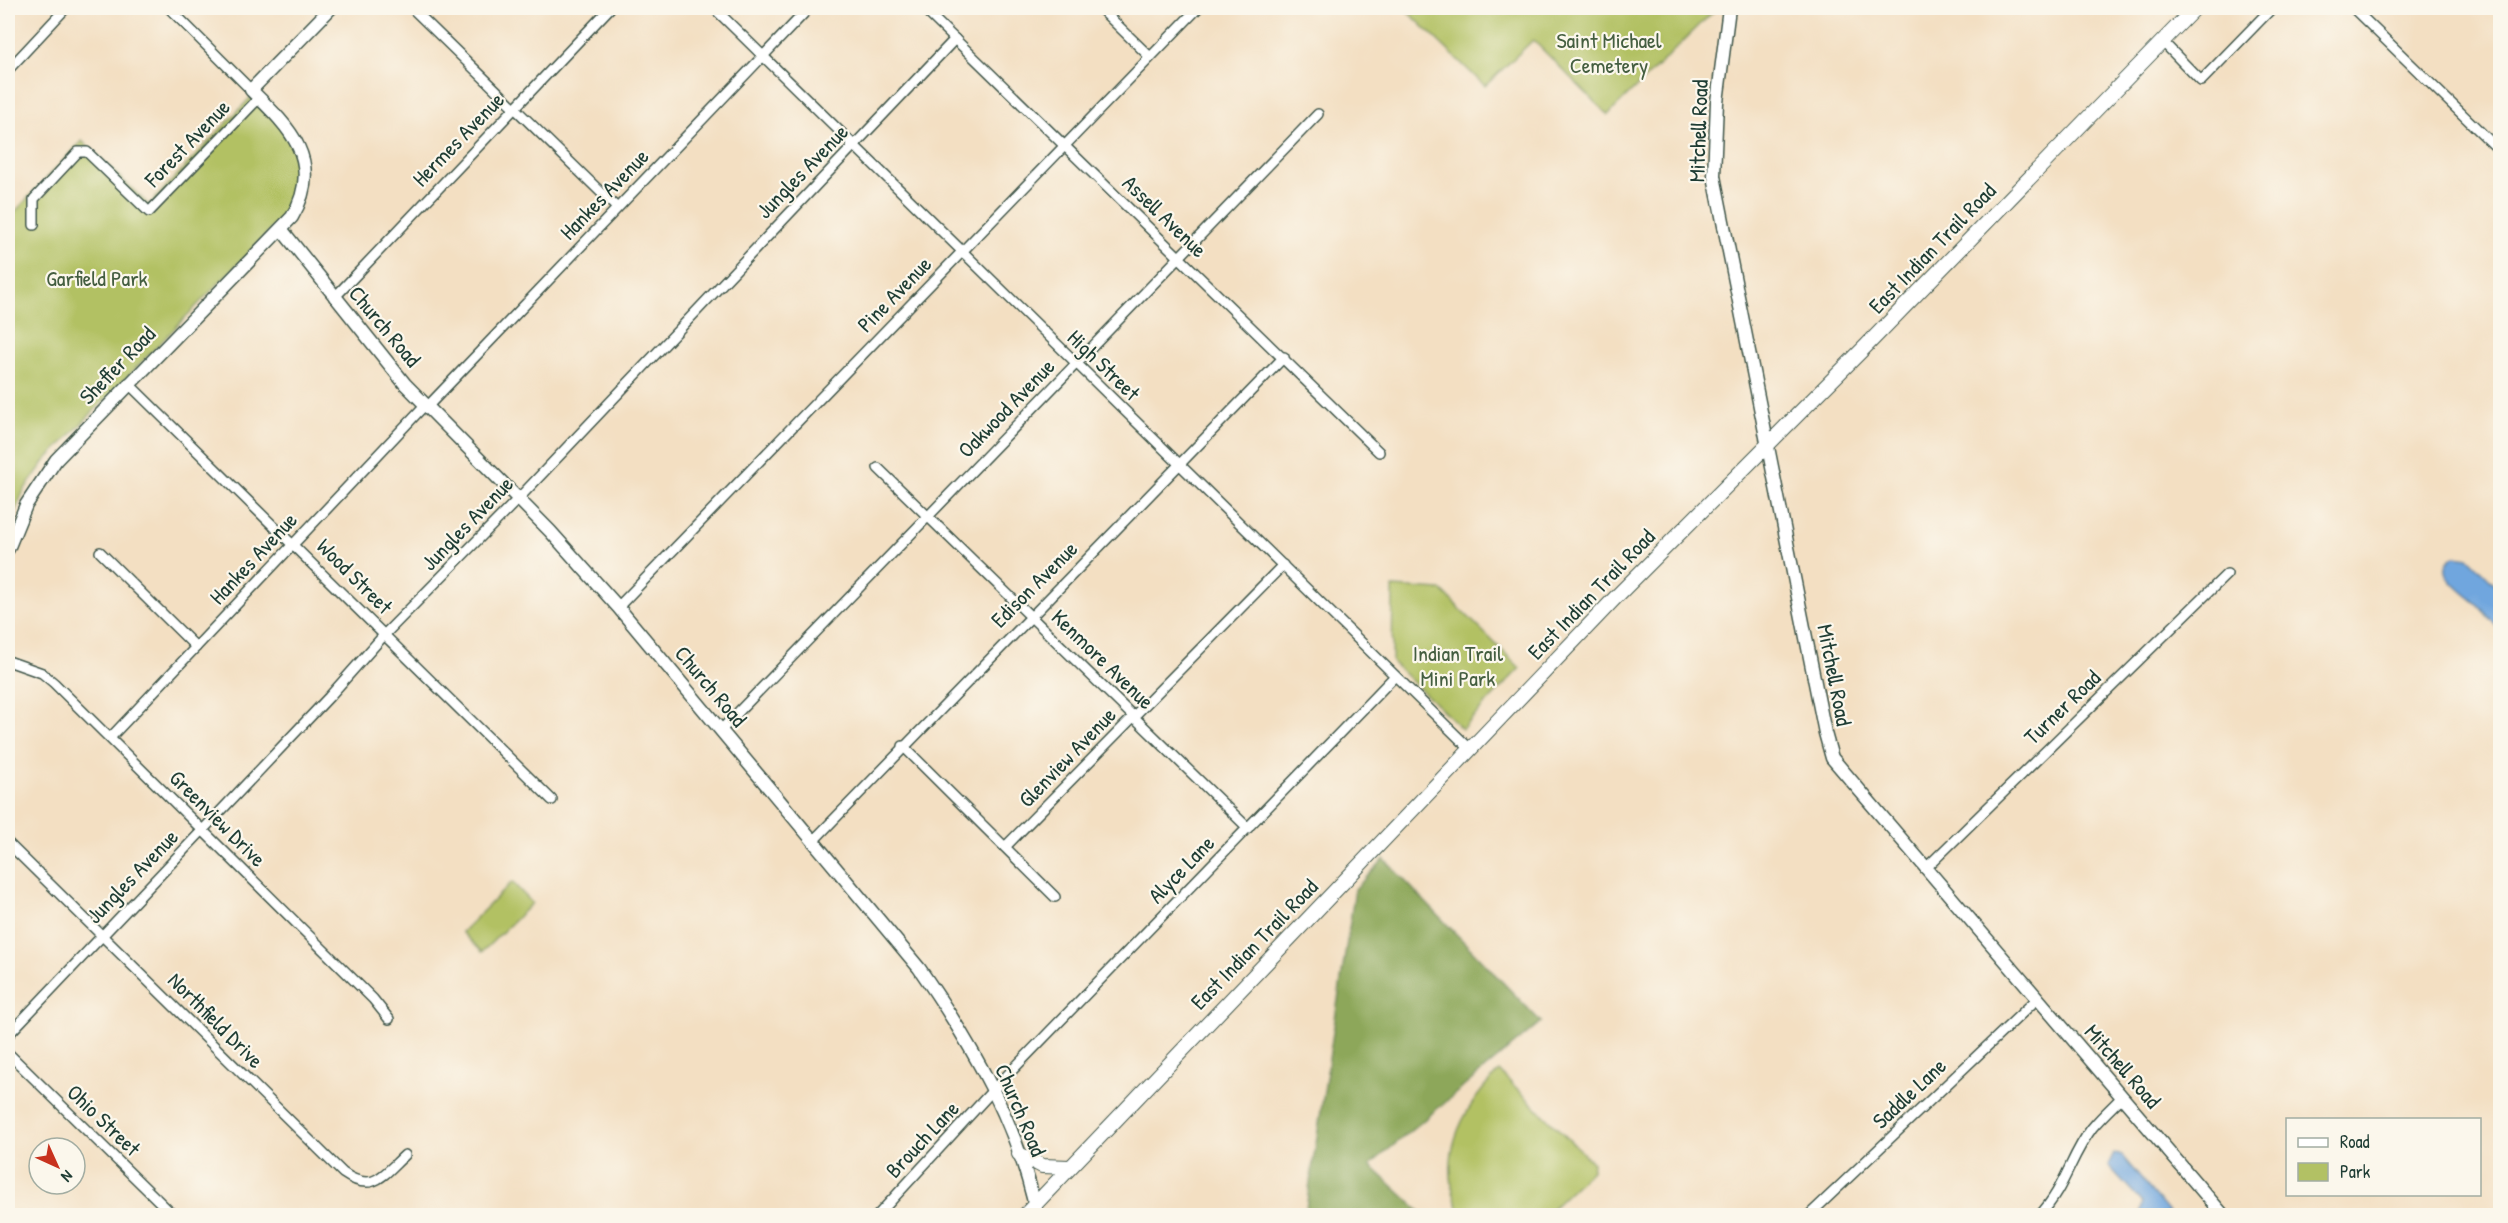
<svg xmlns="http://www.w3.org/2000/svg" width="2508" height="1223" viewBox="0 0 2508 1223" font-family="'Patrick Hand',sans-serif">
	<rect width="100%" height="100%" fill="#fbf7ec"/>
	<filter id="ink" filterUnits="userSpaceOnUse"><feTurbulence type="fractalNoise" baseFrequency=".0167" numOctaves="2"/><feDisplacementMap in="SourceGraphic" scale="12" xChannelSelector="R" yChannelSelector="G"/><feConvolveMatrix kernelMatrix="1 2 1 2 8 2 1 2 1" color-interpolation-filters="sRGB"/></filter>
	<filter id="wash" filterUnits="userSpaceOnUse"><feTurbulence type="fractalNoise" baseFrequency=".008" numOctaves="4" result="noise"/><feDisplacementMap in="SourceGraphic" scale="24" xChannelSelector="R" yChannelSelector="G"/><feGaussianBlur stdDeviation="1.35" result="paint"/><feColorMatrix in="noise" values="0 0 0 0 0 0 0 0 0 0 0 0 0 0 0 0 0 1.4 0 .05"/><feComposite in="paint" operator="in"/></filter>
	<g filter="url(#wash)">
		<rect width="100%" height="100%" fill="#f3dfc2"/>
		<g fill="#b2c164" stroke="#687f4c" stroke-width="1.5">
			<polygon points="1404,8 1717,8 1608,115 1533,40 1485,86"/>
			<path d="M251,97C261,108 276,118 284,130C314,174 294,205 263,238L45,461L24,490L8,529V219L82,141L149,205Z"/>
			<polygon points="1393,587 1441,590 1520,668 1462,729 1392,662"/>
			<polygon points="512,882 532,903 482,952 462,932"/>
			<path d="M1499,1071L1593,1163L1592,1170L1545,1215H1461C1436,1159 1459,1112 1499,1071Z"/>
		</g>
		<polygon fill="#8da75a" stroke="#567247" stroke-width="1.5" points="1384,859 1541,1022 1370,1165 1424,1215 1305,1215 1355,889"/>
		<g fill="#70a6de" stroke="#487289" stroke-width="1.5">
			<path d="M2455,556L2469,558L2500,589V631C2493,622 2486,614 2478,605C2467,594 2428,572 2455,556Z"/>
			<polygon points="2114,1153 2122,1156 2171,1215 2140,1215 2143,1203 2108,1165"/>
		</g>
	</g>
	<g filter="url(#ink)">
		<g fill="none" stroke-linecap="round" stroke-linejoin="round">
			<g stroke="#3f5549" stroke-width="12">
				<g id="minor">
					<polyline points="169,8 251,90"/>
					<polyline points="412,8 617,208"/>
					<polyline points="714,8 1470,749"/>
					<polyline points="923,8 1379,452"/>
					<polyline points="1100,8 1150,57"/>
					<polyline points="2353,8 2500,151"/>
					<polyline points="2162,41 2201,81 2272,8"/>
					<polyline points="8,70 66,8"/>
					<polyline points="34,225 34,199 78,152 87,152 149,212 259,98"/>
					<polyline points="334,298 610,8"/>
					<polyline points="128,383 552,800"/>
					<polyline points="427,407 809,8"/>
					<polyline points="878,468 1248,828"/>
					<polyline points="100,552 196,647"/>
					<polyline points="618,607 1198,8"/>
					<polyline points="8,661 42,673 54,683 373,999 389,1019"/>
					<polyline points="721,730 1318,114"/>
					<polyline points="110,738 425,405"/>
					<polyline points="903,746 1055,897"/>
					<polyline points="813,841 1284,357"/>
					<path d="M8,843L343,1173C373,1194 383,1175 405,1155"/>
					<polyline points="1005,847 1283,565"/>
					<polyline points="1925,869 2227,574"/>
					<polyline points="8,1035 329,697 385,634 518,499 955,39"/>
					<polyline points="8,1053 174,1216"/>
					<polyline points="877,1216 994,1089 1395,676"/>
					<polyline points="1808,1216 2037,999"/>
					<path d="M2039,1216C2066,1187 2070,1157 2092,1128C2101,1117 2112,1107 2122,1097"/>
				</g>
			</g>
			<g stroke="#3f5549" stroke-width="15">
				<g id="tertiary">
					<polyline points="1729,8 1717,102 1714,176 1825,733 1832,758 2224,1216"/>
					<path d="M282,230L405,384L550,531L618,607L919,968C971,1043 1019,1125 1037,1216"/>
					<path d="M8,549L26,505L56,460L292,217C325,161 289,127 251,90L331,8"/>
				</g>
			</g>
			<g stroke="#3f5549" stroke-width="16">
				<g id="secondary">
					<polyline points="1019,1154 1042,1166 1070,1167"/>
					<polyline points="1024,1216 1615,598 1866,346 2195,8"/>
				</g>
			</g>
			<use href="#minor" stroke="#fff" stroke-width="9"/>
			<use href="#tertiary" stroke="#fff" stroke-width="12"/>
			<use href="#secondary" stroke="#fff" stroke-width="14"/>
		</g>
	</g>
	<g text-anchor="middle" stroke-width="4.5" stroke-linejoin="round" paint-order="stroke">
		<g font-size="22" fill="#445e40" stroke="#fbf7ec">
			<text x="1609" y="48">Saint Michael<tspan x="1609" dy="25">Cemetery</tspan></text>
			<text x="97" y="286">Garfield Park</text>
			<text x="1458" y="661">Indian Trail<tspan x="1458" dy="25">Mini Park</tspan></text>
		</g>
		<g font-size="22" fill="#1f3d34" stroke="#fbf7ec">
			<text transform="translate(1698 131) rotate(-88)" y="8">Mitchell Road</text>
			<text transform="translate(458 139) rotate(-46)" y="8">Hermes Avenue</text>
			<text transform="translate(187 143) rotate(-46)" y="8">Forest Avenue</text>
			<text transform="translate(802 171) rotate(-46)" y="8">Jungles Avenue</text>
			<text transform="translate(604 194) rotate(-46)" y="8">Hankes Avenue</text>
			<text transform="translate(1165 216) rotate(44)" y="8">Assell Avenue</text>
			<text transform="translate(1932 248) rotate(-46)" y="8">East Indian Trail Road</text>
			<text transform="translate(894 294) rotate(-46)" y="8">Pine Avenue</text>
			<text transform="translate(385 326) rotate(50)" y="8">Church Road</text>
			<text transform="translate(117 365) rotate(-46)" y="8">Sheffer Road</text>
			<text transform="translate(1104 365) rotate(44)" y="8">High Street</text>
			<text transform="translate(1006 408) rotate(-46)" y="8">Oakwood Avenue</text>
			<text transform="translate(467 523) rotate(-46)" y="8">Jungles Avenue</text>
			<text transform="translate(253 558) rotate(-47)" y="8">Hankes Avenue</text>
			<text transform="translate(355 576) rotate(45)" y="8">Wood Street</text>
			<text transform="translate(1034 584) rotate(-45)" y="8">Edison Avenue</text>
			<text transform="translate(1591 594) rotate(-46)" y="8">East Indian Trail Road</text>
			<text transform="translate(1103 659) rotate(44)" y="8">Kenmore Avenue</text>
			<text transform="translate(1835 675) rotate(79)" y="8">Mitchell Road</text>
			<text transform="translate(711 686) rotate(50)" y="8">Church Road</text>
			<text transform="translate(2062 707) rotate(-44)" y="8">Turner Road</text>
			<text transform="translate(1067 757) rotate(-46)" y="8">Glenview Avenue</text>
			<text transform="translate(218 818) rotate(45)" y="8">Greenview Drive</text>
			<text transform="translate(1181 869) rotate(-46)" y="8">Alyce Lane</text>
			<text transform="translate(132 876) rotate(-46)" y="8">Jungles Avenue</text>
			<text transform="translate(1254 944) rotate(-46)" y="8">East Indian Trail Road</text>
			<text transform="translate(216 1020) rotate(45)" y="8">Northfield Drive</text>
			<text transform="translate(2123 1066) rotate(49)" y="8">Mitchell Road</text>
			<text transform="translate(1909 1093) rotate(-43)" y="8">Saddle Lane</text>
			<text transform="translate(1021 1110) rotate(67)" y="8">Church Road</text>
			<text transform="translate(104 1120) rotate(44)" y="8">Ohio Street</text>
			<text transform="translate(922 1139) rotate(-47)" y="8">Brouch Lane</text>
		</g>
	</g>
	<rect width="2508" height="1223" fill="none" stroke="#fbf7ec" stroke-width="30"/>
	<rect x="2286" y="1118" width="195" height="78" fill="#fbf7ec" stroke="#a3ada2" stroke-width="1.5"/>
	<rect x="2298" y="1138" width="30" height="9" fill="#ffffff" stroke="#a3ada2" stroke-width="1.5"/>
	<text x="2340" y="1148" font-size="18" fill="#1f3d34">Road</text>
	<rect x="2298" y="1163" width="30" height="18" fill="#b2c164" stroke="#a3ada2" stroke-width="1.5"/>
	<text x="2340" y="1178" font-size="18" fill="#1f3d34">Park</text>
	<g transform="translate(57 1166) rotate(135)"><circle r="28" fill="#fbf7ec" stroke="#a3ada2" stroke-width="1.5"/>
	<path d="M0-4.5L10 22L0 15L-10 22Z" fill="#c8321e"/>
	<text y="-9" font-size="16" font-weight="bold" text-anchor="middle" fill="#1f3d34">N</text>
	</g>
</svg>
